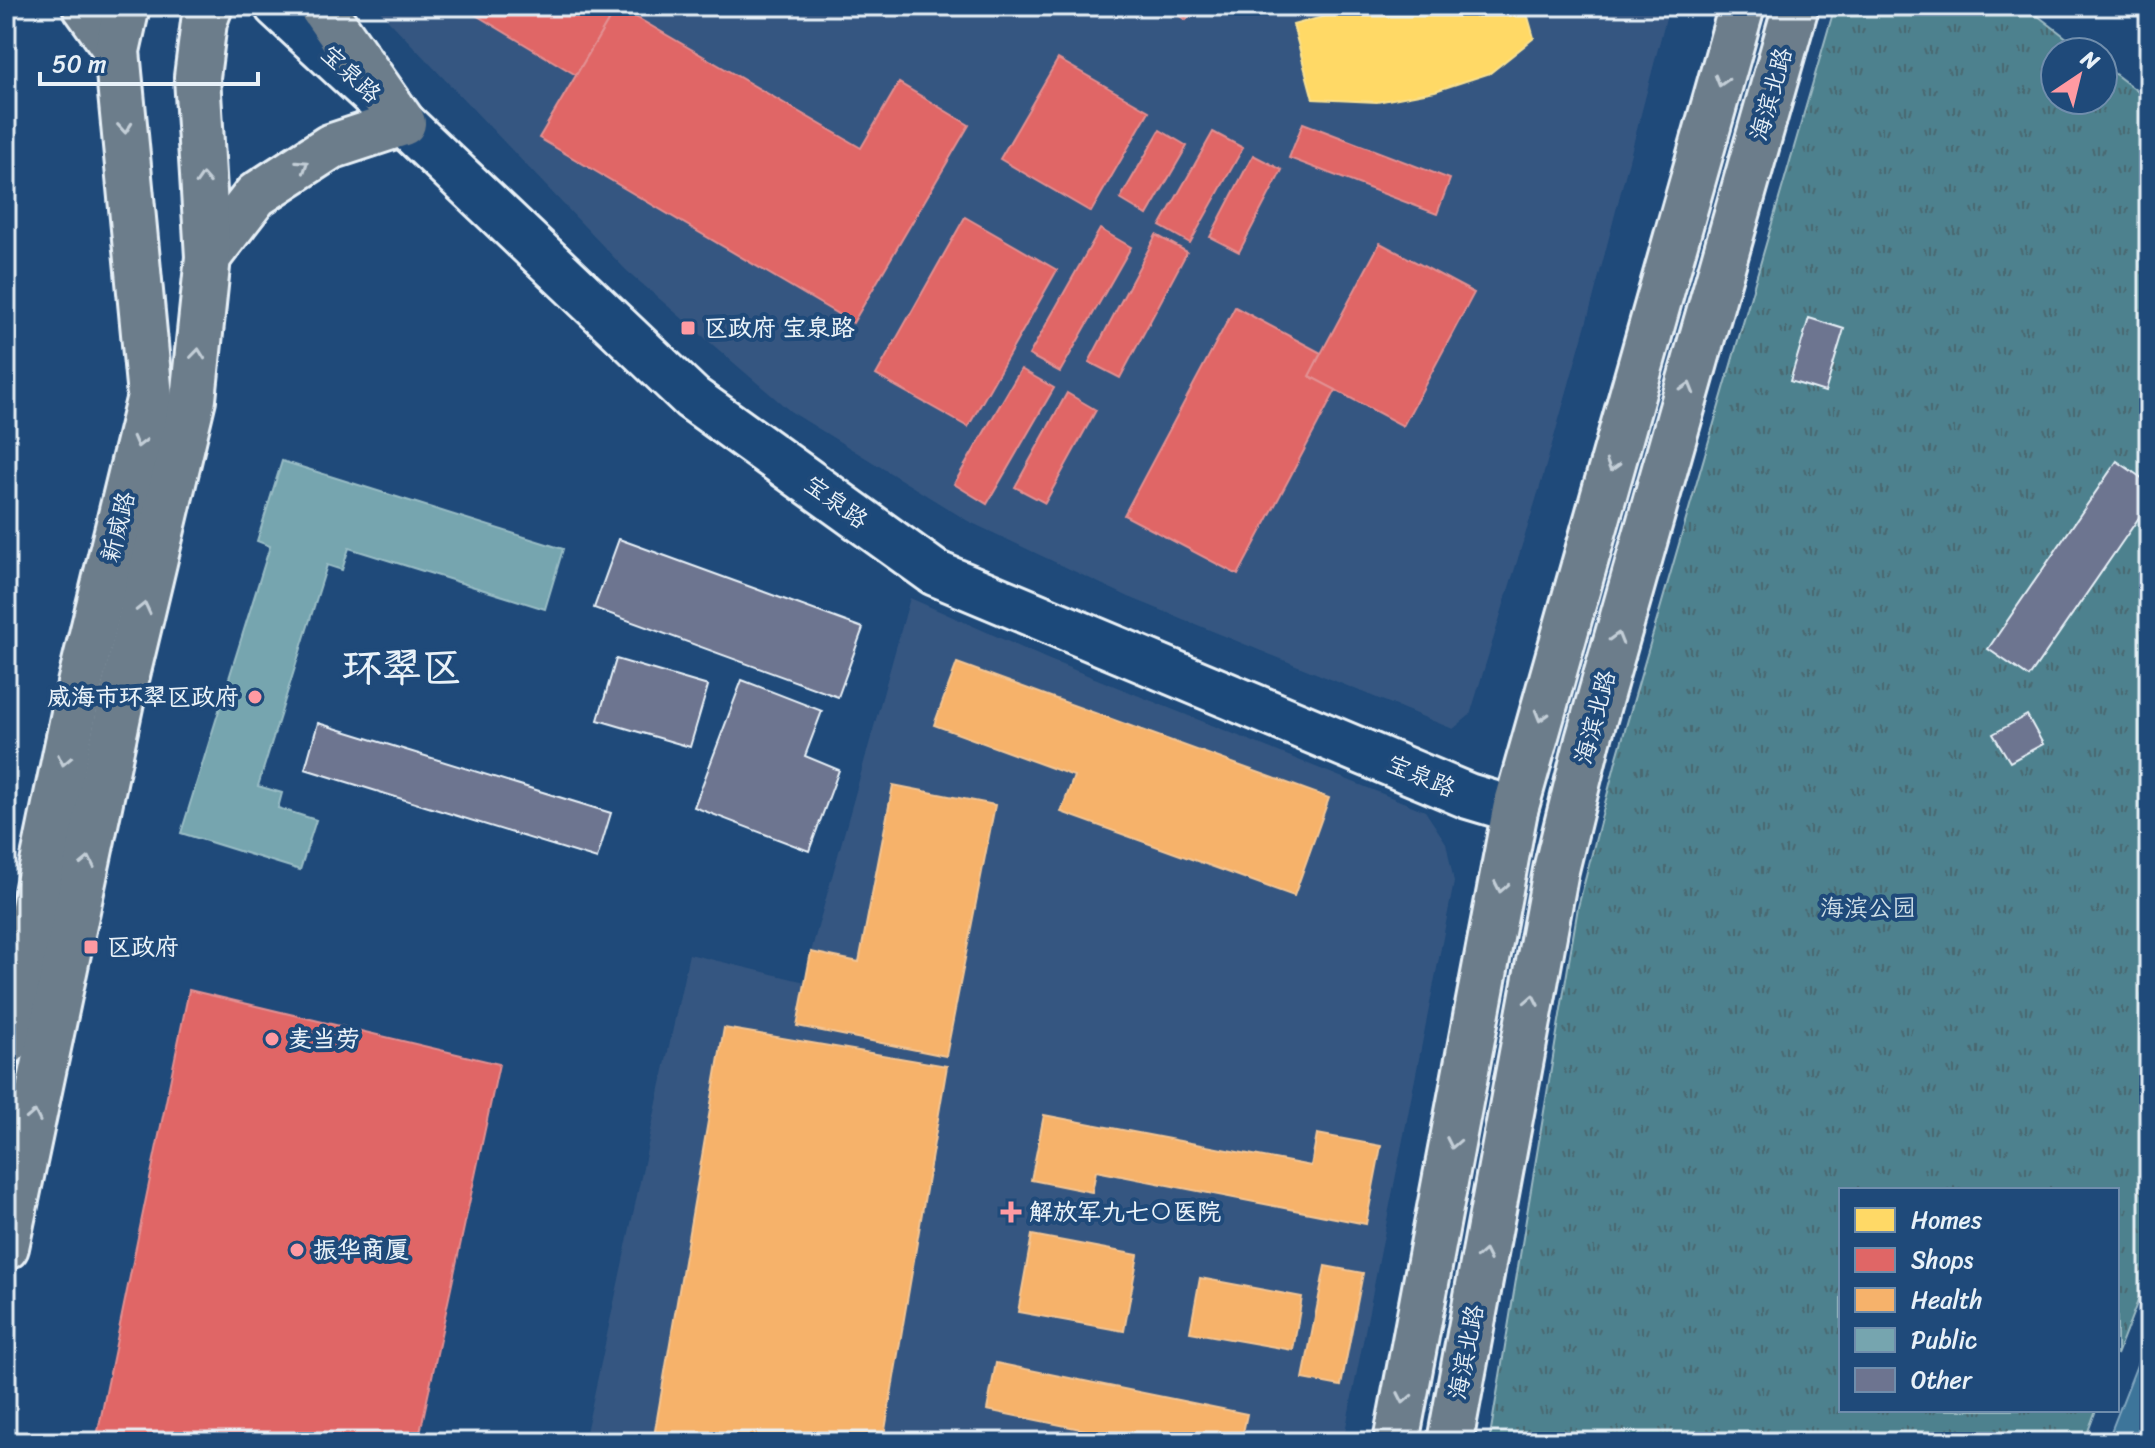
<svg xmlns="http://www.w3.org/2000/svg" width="2155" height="1448" viewBox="0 0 2155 1448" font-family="Sriracha,'LXGW WenKai TC',sans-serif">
	<defs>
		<pattern id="grass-tufts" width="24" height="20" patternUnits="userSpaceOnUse" patternTransform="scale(2)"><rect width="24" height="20" fill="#4e818e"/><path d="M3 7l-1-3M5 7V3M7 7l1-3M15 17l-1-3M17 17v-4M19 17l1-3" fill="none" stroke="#4a676f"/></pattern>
	</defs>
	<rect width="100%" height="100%" fill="#1f4a7a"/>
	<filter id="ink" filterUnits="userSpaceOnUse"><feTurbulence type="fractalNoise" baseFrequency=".0125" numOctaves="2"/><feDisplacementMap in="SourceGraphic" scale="16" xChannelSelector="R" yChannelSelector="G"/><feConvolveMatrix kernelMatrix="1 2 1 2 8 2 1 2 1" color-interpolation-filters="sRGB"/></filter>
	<g filter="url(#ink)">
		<g fill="#365781">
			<polygon points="375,6 1669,6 1593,299 1541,483 1470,715 1453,729 1129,597 968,521 790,411 626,270"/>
			<polygon points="910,598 1047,659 1425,811 1446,843 1454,882 1343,1442 584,1442 689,954 805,982 811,952"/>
		</g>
		<polygon fill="url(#grass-tufts)" stroke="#9bb9c3" stroke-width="2" points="1835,6 2025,6 2085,52 2055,52 2055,100 2103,100 2103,65 2149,100 2149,1272 2117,1355 2117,1190 1841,1190 1841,1410 2096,1410 2084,1442 1489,1442 1578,907 1616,761"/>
		<polygon fill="#3e759a" stroke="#82a7c0" stroke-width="2" points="2149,1334 2149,1442 2107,1442"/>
		<polygon fill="#ffd966" stroke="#f8e092" stroke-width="2" points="1362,6 1525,6 1534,38 1490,73 1435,91 1377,102 1313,99 1293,25"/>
		<g fill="#e06666" stroke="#e29092" stroke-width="2">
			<polygon points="461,6 617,6 576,75"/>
			<polygon points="617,6 861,148 899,83 969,125 853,323 539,138"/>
			<polygon points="1163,6 1198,6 1186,20"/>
			<polygon points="1058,59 1149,111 1091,212 1000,159"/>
			<polygon points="1303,123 1450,179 1437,214 1289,158"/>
			<polygon points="1160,130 1187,146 1147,215 1120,199"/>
			<polygon points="1213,132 1243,148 1190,243 1160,226"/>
			<polygon points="1253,155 1282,170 1239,252 1210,237"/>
			<polygon points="965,217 1057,270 968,427 876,375"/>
			<polygon points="1100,229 1131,247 1060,372 1029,355"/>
			<polygon points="1156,235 1187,252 1120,378 1089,362"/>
			<polygon points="1380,243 1474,293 1403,426 1309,376"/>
			<polygon points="1235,307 1321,353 1309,376 1336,390 1238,575 1124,515"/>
			<polygon points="1021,369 1054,388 987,504 954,484"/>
			<polygon points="1067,393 1096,410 1045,503 1015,487"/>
			<polygon points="189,990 499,1064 418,1442 122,1442 97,1436"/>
		</g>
		<g fill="#f6b26b" stroke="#f2c595" stroke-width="2">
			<polygon points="957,663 1329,798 1294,896 1061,812 1074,776 934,725"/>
			<polygon points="893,785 995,805 946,1056 797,1026 811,952 859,962"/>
			<polygon points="724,1028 947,1066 883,1442 653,1442"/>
			<polygon points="1044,1115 1311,1166 1317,1134 1381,1146 1366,1224 1096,1171 1092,1192 1031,1180"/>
			<polygon points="1032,1235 1138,1255 1124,1331 1018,1312"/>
			<polygon points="1325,1266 1363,1273 1341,1386 1303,1379"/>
			<polygon points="1200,1278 1302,1297 1293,1350 1190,1332"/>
			<polygon points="996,1363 1247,1414 1241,1442 1144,1442 987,1410"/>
		</g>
		<polygon fill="#76a5af" stroke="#98bcc5" stroke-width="2" points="282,461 563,549 545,609 349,548 342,570 327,565 258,786 282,793 278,808 316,820 300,870 181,833 270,546 257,541"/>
		<g fill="#6d7490" stroke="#e8f1f8" stroke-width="2">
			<polygon points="1809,318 1844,329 1825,392 1790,381"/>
			<polygon points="2117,461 2149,483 2149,503 2029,677 1988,649"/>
			<polygon points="619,539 863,628 838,697 594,608"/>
			<polygon points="616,659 708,686 690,747 598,720"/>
			<polygon points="742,680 822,711 805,756 839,770 809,851 694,807"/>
			<polygon points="2027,715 2043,744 2010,762 1993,734"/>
			<polygon points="318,723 611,813 597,859 305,769"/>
		</g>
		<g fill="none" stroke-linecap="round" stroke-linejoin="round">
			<g stroke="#e8f1f8" stroke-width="50">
				<polyline id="minor" points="277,6 403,123 692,398 935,573 1468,796 1515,810"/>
			</g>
			<g stroke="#e8f1f8" stroke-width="50">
				<g id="major">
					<polyline points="85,6 117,51"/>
					<polyline points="208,257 256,195 330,147 403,123 321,6"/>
					<polyline points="6,1043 80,684 150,396 117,51 127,6"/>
					<polyline points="6,1247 123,692 193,399 208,257 197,77 204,22 210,6"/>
					<polyline points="1396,1442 1515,810 1742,6"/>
					<polyline points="1450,1442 1556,870 1588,740 1796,6"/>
				</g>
			</g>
			<use href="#minor" stroke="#1f4a7a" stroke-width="44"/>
			<use href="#major" stroke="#6c7d8b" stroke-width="44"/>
		</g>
		<defs><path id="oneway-chevron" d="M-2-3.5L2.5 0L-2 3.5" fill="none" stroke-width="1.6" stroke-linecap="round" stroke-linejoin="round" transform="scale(2)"/></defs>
		<g stroke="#c3ced7">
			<use href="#oneway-chevron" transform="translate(1721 81) rotate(106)"/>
			<use href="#oneway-chevron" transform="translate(125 128) rotate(85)"/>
			<use href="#oneway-chevron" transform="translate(303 165) rotate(-33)"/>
			<use href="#oneway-chevron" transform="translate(203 179) rotate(-93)"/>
			<use href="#oneway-chevron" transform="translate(198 354) rotate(-84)"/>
			<use href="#oneway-chevron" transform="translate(1688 388) rotate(-74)"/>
			<use href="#oneway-chevron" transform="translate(139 442) rotate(104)"/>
			<use href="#oneway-chevron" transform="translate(1612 466) rotate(106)"/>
			<use href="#oneway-chevron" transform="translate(144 608) rotate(-77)"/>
			<use href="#oneway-chevron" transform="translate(1617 638) rotate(-74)"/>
			<use href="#oneway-chevron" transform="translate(1541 716) rotate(106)"/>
			<use href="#oneway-chevron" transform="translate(64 760) rotate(102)"/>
			<use href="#oneway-chevron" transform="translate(88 862) rotate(-78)"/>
			<use href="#oneway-chevron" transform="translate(1501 887) rotate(101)"/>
			<use href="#oneway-chevron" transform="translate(1532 1000) rotate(-79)"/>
			<use href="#oneway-chevron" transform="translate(34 1116) rotate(-78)"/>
			<use href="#oneway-chevron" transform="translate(1453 1143) rotate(101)"/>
			<use href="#oneway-chevron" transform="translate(1484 1255) rotate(-79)"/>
			<use href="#oneway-chevron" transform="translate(1404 1398) rotate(101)"/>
		</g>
	</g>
	<g fill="#ff9aa2" stroke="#1f4a7a" stroke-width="3">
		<rect x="680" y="320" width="16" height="16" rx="4"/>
		<circle cx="255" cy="697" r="8"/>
		<rect x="83" y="939" width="16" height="16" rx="4"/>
		<circle cx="272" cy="1039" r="8"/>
		<path d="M1007 1200h8v8h8v8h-8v8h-8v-8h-8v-8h8z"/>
		<circle cx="297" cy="1250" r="8"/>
	</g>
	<g text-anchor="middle" stroke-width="8" stroke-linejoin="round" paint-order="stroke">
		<g font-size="24" fill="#e8f1f8" stroke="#1f4a7a">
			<text transform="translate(351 74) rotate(43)" y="8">宝泉路</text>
			<text transform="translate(1771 94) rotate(-74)" y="8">海滨北路</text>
			<text transform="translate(836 502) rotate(36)" y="8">宝泉路</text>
			<text transform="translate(118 527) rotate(-76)" y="8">新威路</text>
			<text transform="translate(1595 717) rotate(-75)" y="8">海滨北路</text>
			<text transform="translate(1421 776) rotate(23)" y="8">宝泉路</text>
			<text transform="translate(1466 1352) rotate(-79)" y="8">海滨北路</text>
		</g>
		<g font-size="24" font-weight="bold" fill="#e8f1f8" stroke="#1f4a7a" text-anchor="start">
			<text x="704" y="336">区政府 宝泉路</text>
			<text x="239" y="705" text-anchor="end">威海市环翠区政府</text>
			<text x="107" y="955">区政府</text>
			<text x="288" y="1047">麦当劳</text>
			<text x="1029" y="1220">解放军九七〇医院</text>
			<text x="313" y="1258">振华商厦</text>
		</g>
		<g font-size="24" fill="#d1e0e8" stroke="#1f4a7a">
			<text x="1868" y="916">海滨公园</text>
		</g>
		<g font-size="40" font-weight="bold" fill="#e8f1f8" stroke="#1f4a7a">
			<text x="402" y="681">环翠区</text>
		</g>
	</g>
	<rect width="2155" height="1448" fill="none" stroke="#1f4a7a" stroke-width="32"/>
	<rect x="16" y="16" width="2123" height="1416" fill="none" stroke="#e8f1f8" stroke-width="3" filter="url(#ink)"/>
	<rect x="1839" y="1188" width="280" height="224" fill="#1f4a7a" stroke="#6f8dac" stroke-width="2"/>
	<rect x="1855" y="1208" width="40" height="24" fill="#ffd966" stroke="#6f8dac" stroke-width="2"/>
	<text x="1911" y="1228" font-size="24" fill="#e8f1f8">Homes</text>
	<rect x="1855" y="1248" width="40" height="24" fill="#e06666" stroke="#6f8dac" stroke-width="2"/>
	<text x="1911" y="1268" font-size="24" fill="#e8f1f8">Shops</text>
	<rect x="1855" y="1288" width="40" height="24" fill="#f6b26b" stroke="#6f8dac" stroke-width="2"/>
	<text x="1911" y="1308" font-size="24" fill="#e8f1f8">Health</text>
	<rect x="1855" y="1328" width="40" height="24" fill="#76a5af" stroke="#6f8dac" stroke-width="2"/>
	<text x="1911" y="1348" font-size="24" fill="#e8f1f8">Public</text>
	<rect x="1855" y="1368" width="40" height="24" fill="#6d7490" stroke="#6f8dac" stroke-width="2"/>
	<text x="1911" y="1388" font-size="24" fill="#e8f1f8">Other</text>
	<g transform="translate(2079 76) rotate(35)"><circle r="38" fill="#1f4a7a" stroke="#6f8dac" stroke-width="2"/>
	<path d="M0-6L14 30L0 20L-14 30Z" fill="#ff9aa2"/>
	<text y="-12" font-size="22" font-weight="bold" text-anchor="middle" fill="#e8f1f8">N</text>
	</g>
	<path d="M40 72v12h218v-12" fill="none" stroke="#e8f1f8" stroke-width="4"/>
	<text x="52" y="72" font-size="24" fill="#e8f1f8" stroke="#1f4a7a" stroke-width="6" paint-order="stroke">50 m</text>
</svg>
